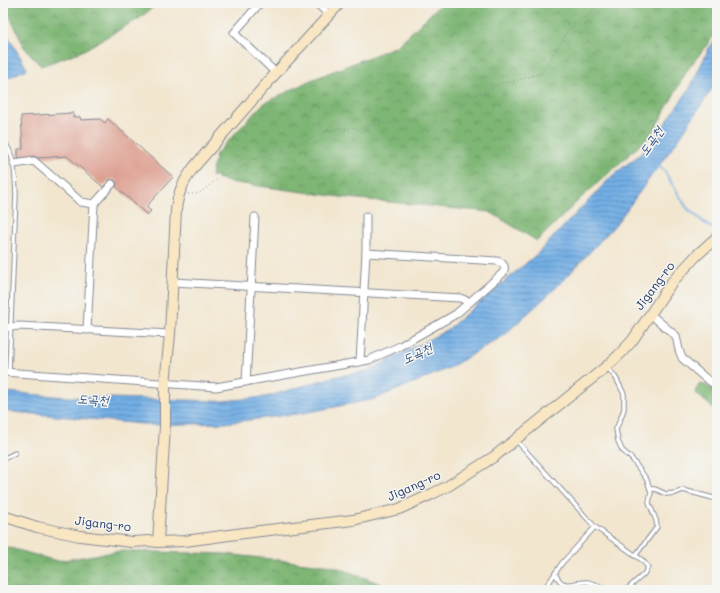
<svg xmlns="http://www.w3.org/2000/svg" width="720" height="593" viewBox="0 0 720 593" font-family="Mali,'Poor Story',sans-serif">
	<defs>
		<pattern id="forest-crowns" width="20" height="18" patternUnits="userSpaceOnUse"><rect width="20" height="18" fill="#7eb674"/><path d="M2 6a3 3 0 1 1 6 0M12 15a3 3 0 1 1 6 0" fill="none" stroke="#669462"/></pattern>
		<pattern id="water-rules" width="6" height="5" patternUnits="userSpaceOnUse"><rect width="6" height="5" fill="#73afe5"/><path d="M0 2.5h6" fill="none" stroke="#5e8fbd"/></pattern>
	</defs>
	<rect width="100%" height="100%" fill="#f6f6f2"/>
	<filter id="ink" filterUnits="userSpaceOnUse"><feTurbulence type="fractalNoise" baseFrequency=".025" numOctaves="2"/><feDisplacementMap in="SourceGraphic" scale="8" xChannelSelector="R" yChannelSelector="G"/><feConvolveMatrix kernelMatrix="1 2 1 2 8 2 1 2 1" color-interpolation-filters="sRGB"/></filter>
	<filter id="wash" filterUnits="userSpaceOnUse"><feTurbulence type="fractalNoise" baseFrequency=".012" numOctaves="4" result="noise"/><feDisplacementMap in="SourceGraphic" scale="16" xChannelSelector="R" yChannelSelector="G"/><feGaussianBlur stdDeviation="0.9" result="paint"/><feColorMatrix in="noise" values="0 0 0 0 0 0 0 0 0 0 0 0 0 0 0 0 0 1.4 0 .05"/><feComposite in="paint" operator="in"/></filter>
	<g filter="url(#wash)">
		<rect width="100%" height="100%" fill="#f2e6cf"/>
		<g fill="url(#forest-crowns)" stroke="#4c7269">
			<polygon points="4,3 158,3 140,18 82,51 41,66 24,47"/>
			<polygon points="442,3 717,3 717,32 688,69 652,134 581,198 537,241 490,212 348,198 229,182 211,176 216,154 263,104 311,80 397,46"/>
			<polygon points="700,383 717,391 717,412 695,392"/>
			<polygon points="3,546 57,561 121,551 225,554 333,566 398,590 3,590"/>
		</g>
		<g fill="url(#water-rules)" stroke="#476fa2">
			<polygon points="3,27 27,69 3,80"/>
			<polygon points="717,38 717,81 680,137 616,224 560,284 503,336 449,368 375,399 304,413 225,423 153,425 3,411 3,392 67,397 222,401 266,397 333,377 368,371 447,330 537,254 613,175 648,148 690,88 709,48"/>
		</g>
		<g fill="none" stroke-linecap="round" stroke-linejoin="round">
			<polyline stroke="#73afe5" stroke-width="2" points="657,166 663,169 687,208 707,225 717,231"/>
		</g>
		<g id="blocks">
			<polygon fill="#dd9f90" points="73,113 73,117 80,117 81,120 100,119 105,123 108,119 173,177 146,207 151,211 147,215 116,187 117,183 115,180 110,179 103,187 67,156 38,158 34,156 18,158 18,149 23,149 21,116"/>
		</g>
	</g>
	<g filter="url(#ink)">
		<use href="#blocks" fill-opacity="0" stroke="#868a96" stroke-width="1"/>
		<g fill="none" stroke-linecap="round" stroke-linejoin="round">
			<g stroke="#868a96" stroke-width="5.5">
				<g id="lane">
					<path d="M3,139C15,156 15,174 16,194L9,371"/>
					<polyline points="607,367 616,378 624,394 624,409 620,420 616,429 618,441 622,450 632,459 647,480 651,492 649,503 656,520 657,527 635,556"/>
					<polyline points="516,440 595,527 642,560 648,567 644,574 626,590"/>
					<polyline points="3,459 15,453"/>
					<polyline points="650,489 655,489 666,494 676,493 683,490 717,499"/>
					<path d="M555,573C563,592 573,581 588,582L613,590"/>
					<polyline points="542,590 550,581 562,563 595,527"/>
				</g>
			</g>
			<g stroke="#868a96" stroke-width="9">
				<g id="street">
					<polyline points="260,3 234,33 276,73"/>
					<polyline points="316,3 329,14"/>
					<polyline points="14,164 34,161 81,202 94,204"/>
					<polyline points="173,282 460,298 470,302"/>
					<polyline points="650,314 676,336 679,350 682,358 704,377 717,386"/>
					<polyline points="3,328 19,326 170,334"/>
					<polyline points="87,330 94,204 112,184"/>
					<polyline points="360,362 366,253 366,216"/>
					<path d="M3,372L216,387L369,360L400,346L456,314L503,273C506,267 504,263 497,261L366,253"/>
					<polyline points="246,382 255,217"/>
				</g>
			</g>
			<g stroke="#868a96" stroke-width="12">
				<g id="secondary">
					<polyline points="3,516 37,527 80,536 132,542 150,541 158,542 185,541 244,533 353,520 399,509 432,494 448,486 495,456 606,367 618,356 632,341 672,282 697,255 717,237"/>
					<path d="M158,542L165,426V384L170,334L176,210C178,192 183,182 194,167L276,73L340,3"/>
				</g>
			</g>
			<path stroke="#868a96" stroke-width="1" stroke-dasharray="1 3" stroke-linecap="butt" d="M188,194C200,195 203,191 211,184C215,181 218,179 221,175C239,176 242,163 257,158C259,157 263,157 266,156C271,155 277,150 282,148C293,144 304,142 314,137C322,134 325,127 333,131L338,127L343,129C348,128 352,126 357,129L382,123L392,124L396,122L414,117L418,114L429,115L434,112L441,111L444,109L460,105L468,101L476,94L489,91L502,83L511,82L539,74L542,72L546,66L567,32L579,20L586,17L591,13L595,6L597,3"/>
			<use href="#lane" stroke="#fff" stroke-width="3.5"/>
			<use href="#street" stroke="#fff" stroke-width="7"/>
			<use href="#secondary" stroke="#f9e7c3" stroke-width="10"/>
		</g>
	</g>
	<g text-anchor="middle" stroke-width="3" stroke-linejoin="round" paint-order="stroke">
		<g font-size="12" fill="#1b2f5e" stroke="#f6f6f2">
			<text transform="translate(655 286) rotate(-53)" y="4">Jigang-ro</text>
			<text transform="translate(414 486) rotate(-24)" y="4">Jigang-ro</text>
			<text transform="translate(103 524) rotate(7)" y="4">Jigang-ro</text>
		</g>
		<g font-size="13" font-style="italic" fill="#355586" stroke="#f6f6f2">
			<text transform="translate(651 141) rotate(-55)" y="5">도곡천</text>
			<text transform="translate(417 353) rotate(-25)" y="5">도곡천</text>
			<text transform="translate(93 399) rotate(3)" y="5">도곡천</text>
		</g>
	</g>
	<rect width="720" height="593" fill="none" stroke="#f6f6f2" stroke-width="16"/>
</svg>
